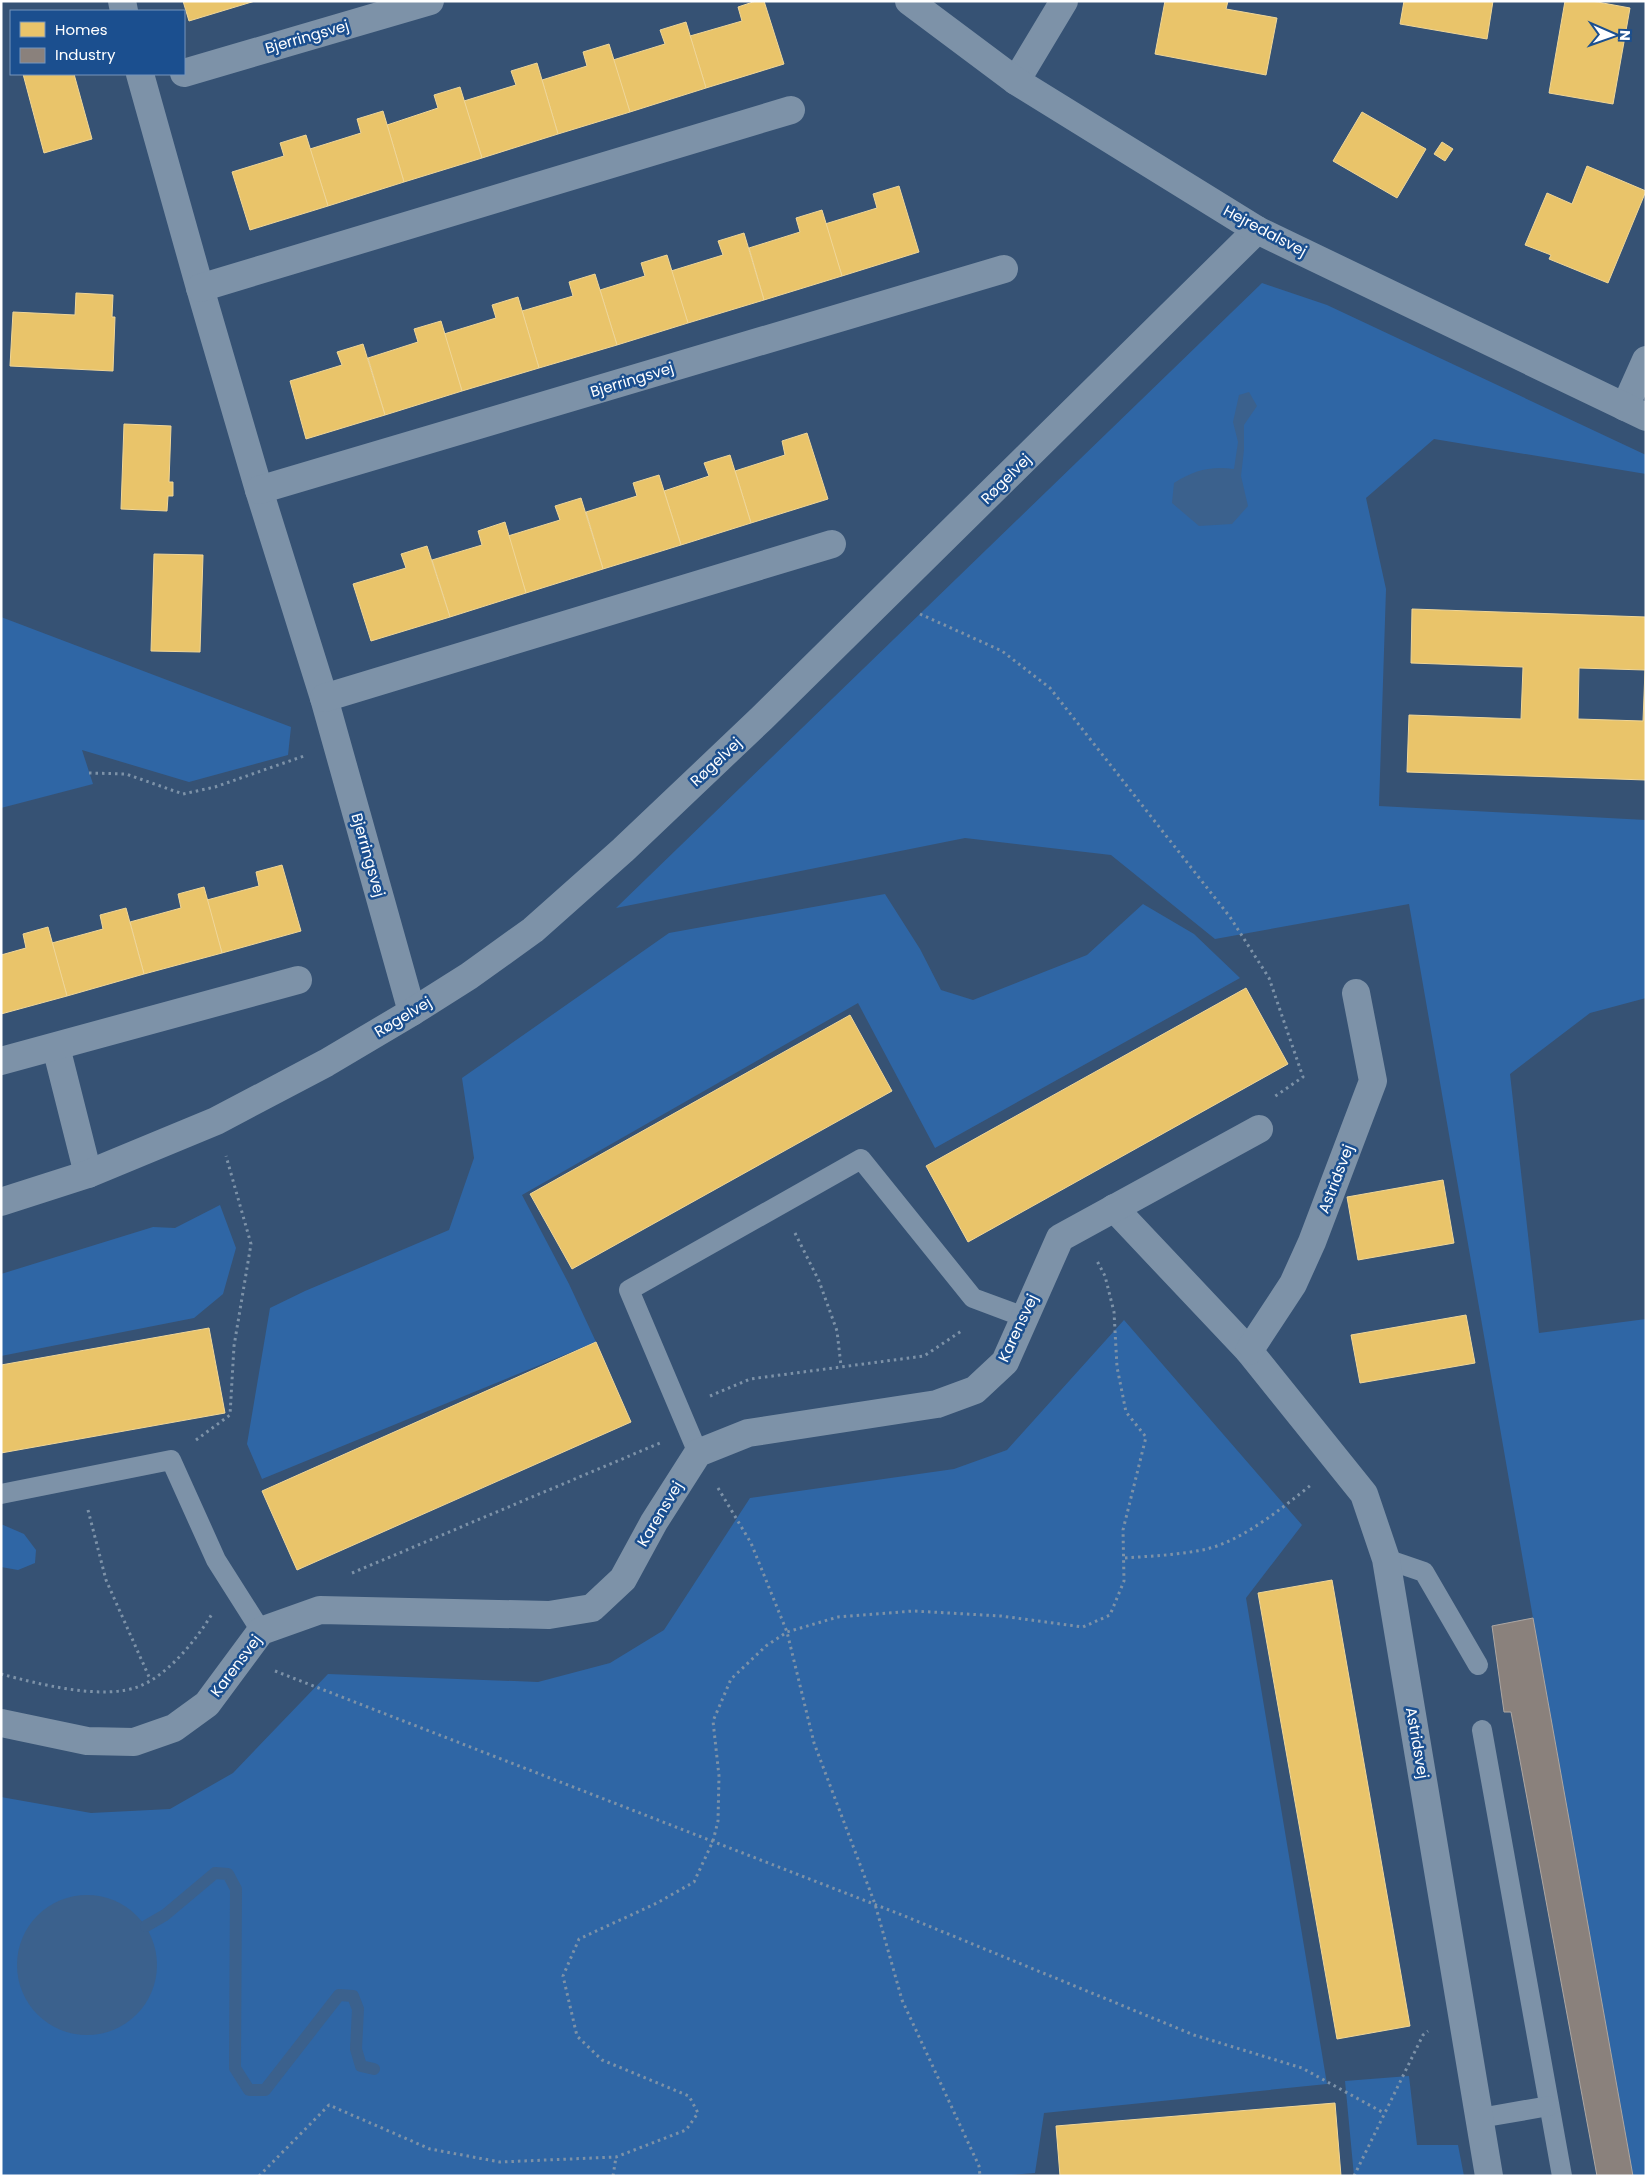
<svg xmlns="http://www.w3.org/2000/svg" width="1647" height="2177" viewBox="0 0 1647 2177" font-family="Poppins,sans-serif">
	<rect width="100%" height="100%" fill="#365274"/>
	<g fill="#2f66a5">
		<polygon points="1262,283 1327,305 1646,455 1646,474 1434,439 1366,498 1386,589 1379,806 1646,820 1646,998 1590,1013 1510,1074 1539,1333 1646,1319 1646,2176 1633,2176 1533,1618 1409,904 1215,939 1111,855 965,838 616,908"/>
		<polygon points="1,617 291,727 288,755 189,782 82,750 93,784 1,808"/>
		<polygon points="885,894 920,949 941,990 973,1000 1087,955 1143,904 1194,934 1240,978 935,1148 858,1003 522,1195 569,1284 596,1342 262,1479 247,1444 270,1308 305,1291 449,1230 474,1158 462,1078 669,933"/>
		<polygon points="220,1205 236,1248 223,1294 194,1318 1,1356 1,1274 153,1227 175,1228"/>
		<polygon points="1124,1320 1302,1525 1246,1598 1327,2084 1044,2113 1035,2173 998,2176 1,2176 1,1797 91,1813 170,1809 233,1773 328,1674 538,1682 610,1663 664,1630 750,1498 954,1469 1007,1450"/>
		<polygon points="1,1524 24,1534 36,1550 35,1563 18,1570 1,1567"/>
		<polygon points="1409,2076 1417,2145 1458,2145 1464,2176 1354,2176 1345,2081"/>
	</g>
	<g fill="#3b618d">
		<path d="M1249,392L1257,406L1244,425V450L1241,476L1248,506L1232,524L1199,526L1172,503L1174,483C1195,470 1210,466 1234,469L1238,442L1233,422L1239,395Z"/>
		<circle cx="87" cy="1965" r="70"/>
	</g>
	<g fill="#e9c46a" stroke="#f0d697" fill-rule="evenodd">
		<polygon points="183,1 255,1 189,21"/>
		<polygon points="756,1 764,1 784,64 706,88 690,36 742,21 738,7"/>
		<polygon points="1165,1 1228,1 1226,9 1277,18 1266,75 1155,54"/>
		<polygon points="1404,1 1493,1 1487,39 1400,24"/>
		<polygon points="1565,1 1592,1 1630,8 1613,104 1549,93"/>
		<polygon points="686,22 706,88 630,112 613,60 665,44 660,30"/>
		<polygon points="609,44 630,112 558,134 542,80 587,66 583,52"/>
		<polygon points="537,63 558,134 482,158 464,101 516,85 511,71"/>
		<polygon points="23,74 74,74 92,139 44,153"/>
		<polygon points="460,87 482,158 404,182 387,125 438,108 434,95"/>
		<polygon points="383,111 404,182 328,206 310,149 361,133 357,119"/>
		<polygon points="1362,112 1426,149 1397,198 1333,161"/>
		<polygon points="306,135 328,206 250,230 232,172 284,156 280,143"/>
		<polygon points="1442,142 1453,149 1445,161 1434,154"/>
		<polygon points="1587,166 1646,191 1608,283 1549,259 1551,255 1525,245 1547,193 1572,204"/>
		<polygon points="899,186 919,252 842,276 825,224 877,208 873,194"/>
		<polygon points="822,210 842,276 764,300 749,248 800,232 796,218"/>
		<polygon points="744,233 764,300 688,323 671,271 723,255 718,241"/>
		<polygon points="667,255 688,323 617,345 600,290 645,276 641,263"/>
		<polygon points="595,274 617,345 539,368 522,311 573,296 569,282"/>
		<polygon points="76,293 113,295 112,317 115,317 113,371 10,366 13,312 75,315"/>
		<polygon points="518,297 539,368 462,391 444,334 496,318 492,305"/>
		<polygon points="441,321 462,391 385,415 368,358 418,342 414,329"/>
		<polygon points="363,344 385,415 306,439 290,381 342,365 337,352"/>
		<polygon points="124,424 171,426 169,482 173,482 173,496 168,496 167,511 121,509"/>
		<polygon points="807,433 828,499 751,523 735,471 785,455 782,441"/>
		<polygon points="730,455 751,523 681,545 664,491 709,476 704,463"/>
		<polygon points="659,475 681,545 603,569 586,512 637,496 633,483"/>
		<polygon points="581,498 603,569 526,593 508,536 560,520 555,506"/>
		<polygon points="505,522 526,593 450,617 432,560 482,545 478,531"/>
		<polygon points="427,546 450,617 371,641 353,584 406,568 401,554"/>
		<polygon points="154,554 203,555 200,652 151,651"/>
		<path d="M1412,609L1646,617V780L1407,772L1409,715L1521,719L1523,667L1411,663ZM1579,668L1645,670L1643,721L1578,719Z"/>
		<polygon points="282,865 301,931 222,953 207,900 259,886 256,872"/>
		<polygon points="204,887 222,953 144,974 130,922 181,908 178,894"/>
		<polygon points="126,908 144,974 67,996 52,943 103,929 100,915"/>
		<polygon points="48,927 67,996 1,1014 1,955 26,948 23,934"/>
		<polygon points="1246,988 1288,1064 968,1242 926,1166"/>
		<polygon points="850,1015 892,1091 572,1269 530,1194"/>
		<polygon points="1443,1180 1454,1243 1358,1260 1347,1197"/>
		<polygon points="1466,1315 1475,1363 1360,1383 1351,1335"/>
		<polygon points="209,1328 225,1413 1,1453 1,1365"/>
		<polygon points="596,1342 631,1422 297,1570 262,1491"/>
		<polygon points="1332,1580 1410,2026 1337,2039 1258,1593"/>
		<polygon points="1335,2103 1341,2176 1060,2176 1056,2126"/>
	</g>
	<polygon fill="#8a817c" stroke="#ada7a3" points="1533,1618 1633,2176 1597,2176 1511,1712 1504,1712 1492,1626"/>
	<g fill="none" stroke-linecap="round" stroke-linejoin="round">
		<polyline stroke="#3b618d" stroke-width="12" points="146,1926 165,1915 215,1873 228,1874 236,1889 235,2068 249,2090 265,2090 339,1995 353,1996 358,2009 356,2049 361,2066 374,2069"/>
		<g stroke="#7d92a8" stroke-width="3" stroke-dasharray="2.5 4" stroke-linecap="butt">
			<polyline points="920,614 1002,651 1050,688 1230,917 1269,978 1303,1077 1274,1097"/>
			<polyline points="89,773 126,774 183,794 215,787 304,756"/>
			<polyline points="795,1233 819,1281 837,1331 841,1366"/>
			<polyline points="710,1396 750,1379 924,1356 963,1330"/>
			<polyline points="196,1440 230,1415 234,1346 251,1244 226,1156"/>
			<polyline points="718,1488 751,1543 787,1632 814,1743 875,1904 902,2000 979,2166 980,2176"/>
			<polyline points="88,1510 106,1580 150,1679"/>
			<path d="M1125,1558C1151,1556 1177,1555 1202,1550C1240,1543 1282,1508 1311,1485"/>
			<polyline points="352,1573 660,1443"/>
			<polyline points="275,1671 902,1915 1194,2035 1302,2068 1384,2113"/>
			<path d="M1,1674C38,1684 104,1701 140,1686C169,1674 196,1640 212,1614"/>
			<polyline points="259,2176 329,2105 430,2149 500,2162 616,2157 686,2130 698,2113 689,2096 602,2060 577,2036 563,1976 579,1939 657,1903 694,1882 713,1841 718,1821 719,1776 713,1721 731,1679 766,1646 787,1632 838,1617 913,1611 1001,1616 1083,1627 1110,1615 1124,1581 1123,1530 1146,1437 1126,1412 1117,1367 1114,1312 1105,1276 1096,1259"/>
			<polyline points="613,2176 616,2157"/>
			<polyline points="1354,2176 1423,2035 1428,2031"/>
		</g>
		<g stroke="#7d92a8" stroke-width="20">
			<polyline points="698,1453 629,1290 861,1159 973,1298 1024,1317"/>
			<polyline points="1,1494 171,1460 216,1560 261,1631"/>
			<polyline points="1386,1559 1424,1572 1478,1665"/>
			<polyline points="1482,1730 1562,2176"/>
			<polyline points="1480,2118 1549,2106"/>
		</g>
		<g stroke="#7d92a8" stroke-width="28">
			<polyline points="122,1 124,11"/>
			<polyline points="184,73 430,1"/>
			<polyline points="140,74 200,288 259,490 324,698 412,1012"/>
			<polyline points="1016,81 1064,1"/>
			<polyline points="200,288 791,110"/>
			<polyline points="1625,407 1646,360"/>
			<polyline points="259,490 1004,269"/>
			<polyline points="324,698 832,544"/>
			<polyline points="56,1047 88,1174"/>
			<polyline points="1,1061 298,980"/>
			<polyline points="1,1202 88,1174 216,1121 326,1063 412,1012 469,976 533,930 623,850 762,718 1257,230"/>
			<polyline points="1114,1208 1249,1351 1364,1494 1386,1559 1489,2176"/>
			<polyline points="1249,1351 1293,1284 1312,1242 1373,1081 1356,993"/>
			<polyline points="1,1723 87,1741 134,1742 174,1728 207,1704 261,1631 320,1610 549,1615 592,1608 623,1579 654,1522 698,1453 748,1433 937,1404 975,1390 1005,1362 1060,1238 1259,1129"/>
		</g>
		<polyline stroke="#7d92a8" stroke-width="28" points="909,1 1016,81 1257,230 1646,417"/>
	</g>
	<g text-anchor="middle" stroke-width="5" stroke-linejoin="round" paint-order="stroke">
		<g font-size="15" fill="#fff" stroke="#1b4f8f">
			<text transform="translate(307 37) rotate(-16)" y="5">Bjerringsvej</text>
			<text transform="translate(1265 231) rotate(28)" y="5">Hejredalsvej</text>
			<text transform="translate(632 380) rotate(-17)" y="5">Bjerringsvej</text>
			<text transform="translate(1006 479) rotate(-45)" y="5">Røgelvej</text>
			<text transform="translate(716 762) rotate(-43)" y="5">Røgelvej</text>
			<text transform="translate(368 855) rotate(74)" y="5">Bjerringsvej</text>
			<text transform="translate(403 1017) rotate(-31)" y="5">Røgelvej</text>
			<text transform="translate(1336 1179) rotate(-69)" y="5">Astridsvej</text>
			<text transform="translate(1018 1328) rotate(-65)" y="5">Karensvej</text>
			<text transform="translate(660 1514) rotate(-59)" y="5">Karensvej</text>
			<text transform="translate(236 1666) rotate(-53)" y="5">Karensvej</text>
			<text transform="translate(1417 1743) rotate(80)" y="5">Astridsvej</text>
		</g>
	</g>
	<rect width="1647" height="2177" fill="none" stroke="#ffffff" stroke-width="5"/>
	<rect x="10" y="10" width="175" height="65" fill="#1b4f8f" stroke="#7695bc"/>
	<rect x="20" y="22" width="25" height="15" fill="#e9c46a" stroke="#7695bc"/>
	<text x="55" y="35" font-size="15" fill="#ffffff">Homes</text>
	<rect x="20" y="48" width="25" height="15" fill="#8a817c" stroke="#7695bc"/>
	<text x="55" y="60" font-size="15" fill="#ffffff">Industry</text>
	<g transform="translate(1612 35) rotate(92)" stroke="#1b4f8f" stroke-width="4" paint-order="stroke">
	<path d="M0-4L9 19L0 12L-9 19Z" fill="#ffffff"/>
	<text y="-8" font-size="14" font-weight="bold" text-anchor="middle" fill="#ffffff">N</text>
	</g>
</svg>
